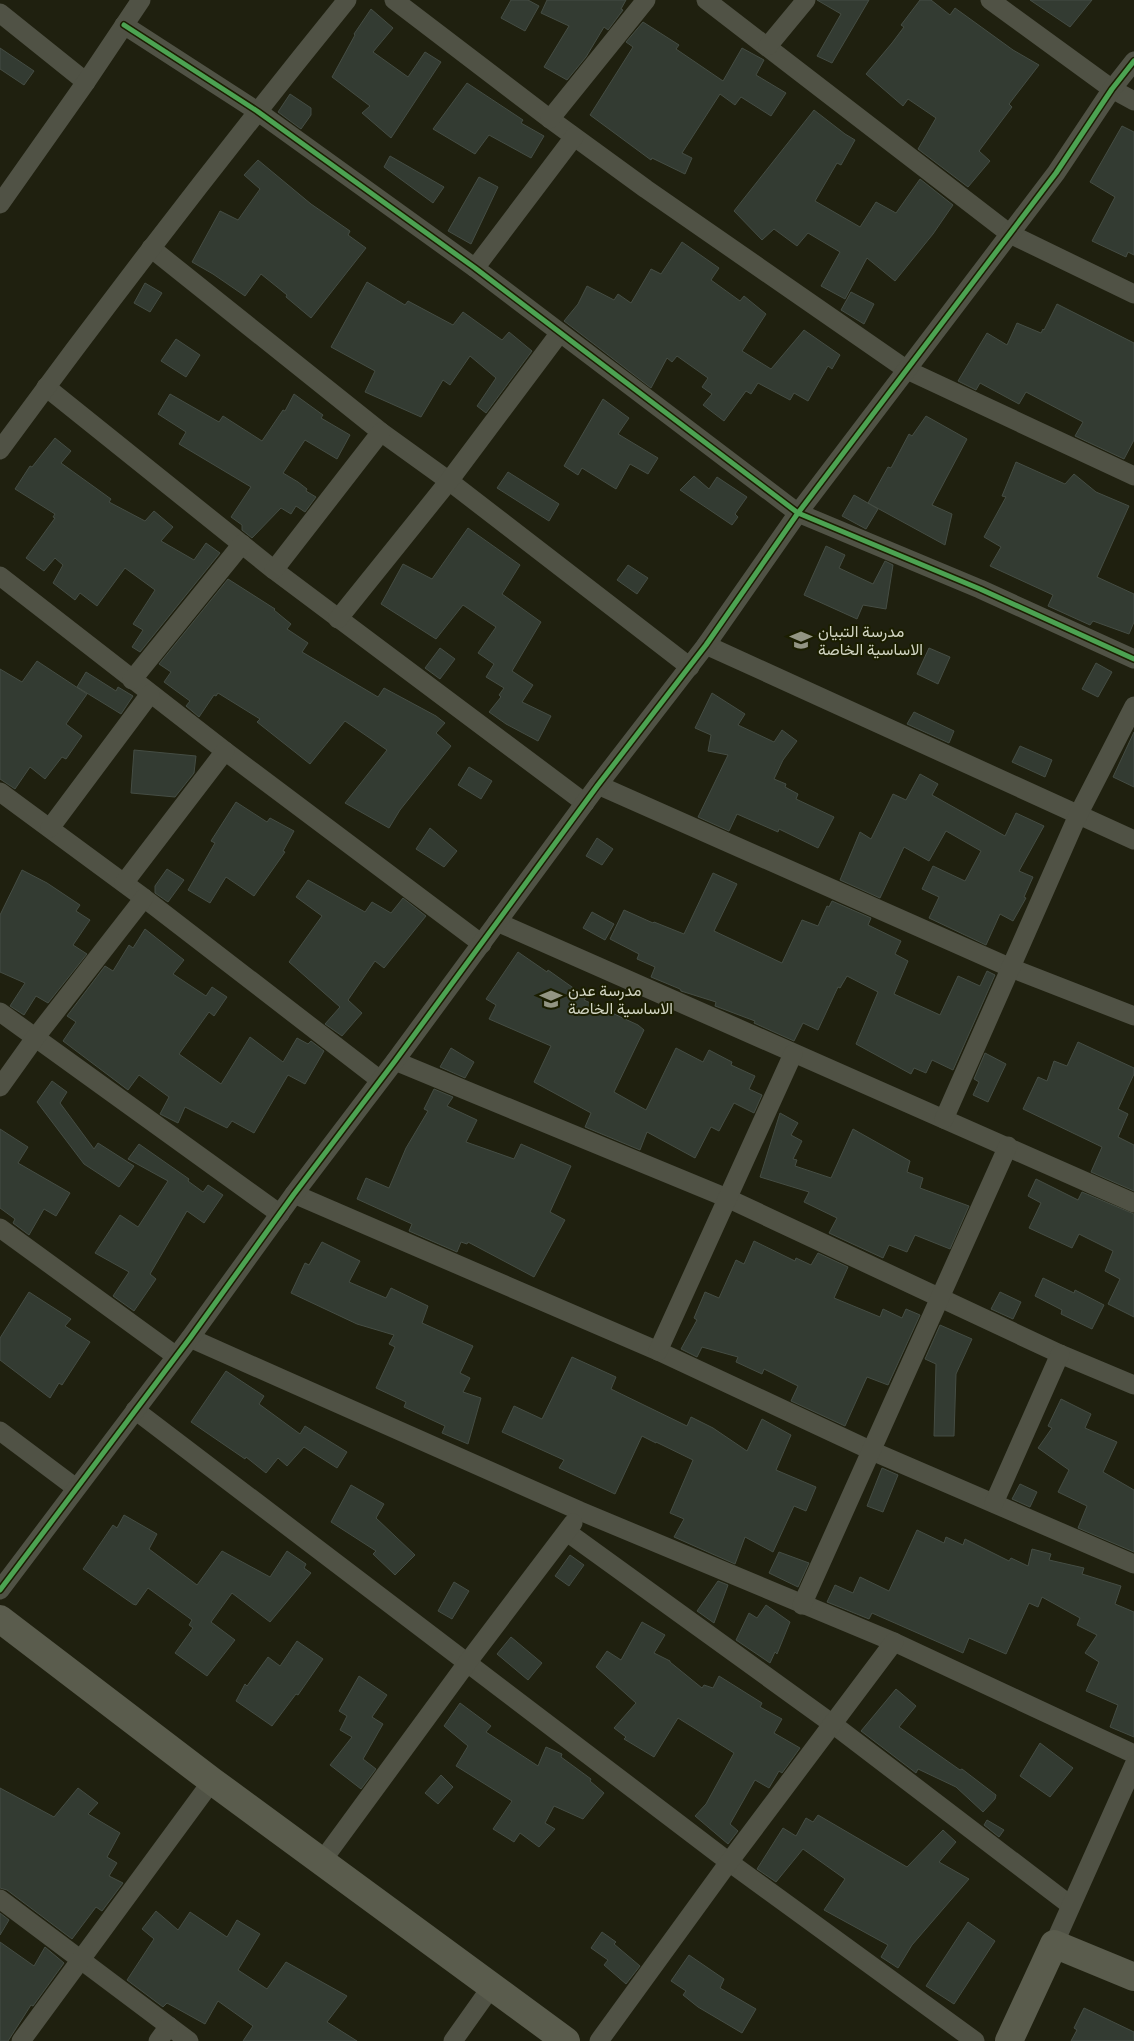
<svg xmlns="http://www.w3.org/2000/svg" width="1134" height="2041" viewBox="0 0 1134 2041" font-family="Cabin,Vazirmatn,sans-serif">
	<rect width="100%" height="100%" fill="#1f200f"/>
	<g fill="#333b32" stroke="#454d44">
		<polygon points="511,0 528,0 539,6 525,31 501,18"/>
		<polygon points="547,0 626,0 621,9 623,10 608,30 604,27 586,57 567,80 544,67 569,26 541,13"/>
		<polygon points="817,0 869,0 832,63 817,56 841,14"/>
		<polygon points="920,0 931,0 950,15 955,8 1013,50 1039,65 1009,104 1012,107 979,151 990,161 968,187 918,149 936,118 908,99 903,106 866,74 892,43 904,27 901,25"/>
		<polygon points="1030,0 1092,0 1070,27"/>
		<polygon points="371,9 393,28 373,52 408,77 425,52 441,62 391,138 362,113 370,106 332,77 355,35 354,34"/>
		<polygon points="643,22 679,45 676,49 723,81 742,48 764,60 756,75 786,93 771,116 741,97 735,105 720,94 682,153 692,158 685,174 652,158 651,160 590,115 633,47 626,42"/>
		<polygon points="0,48 34,71 24,85 0,69"/>
		<polygon points="467,83 523,120 521,123 544,136 531,158 489,135 475,154 433,129"/>
		<polygon points="290,94 311,108 311,115 301,129 278,112"/>
		<polygon points="814,110 845,134 855,140 841,165 837,163 815,201 860,227 876,202 896,213 920,179 953,205 933,234 895,281 867,258 845,299 821,286 840,252 808,233 797,246 774,229 762,240 734,211"/>
		<polygon points="1122,126 1134,132 1134,255 1128,252 1126,257 1092,241 1115,197 1090,182"/>
		<polygon points="390,156 444,187 433,203 384,167"/>
		<polygon points="258,160 311,204 350,231 348,235 366,248 311,318 286,297 287,295 261,274 245,296 213,274 192,262 220,211 238,220 260,189 244,175"/>
		<polygon points="479,177 498,187 471,244 448,231"/>
		<polygon points="682,242 719,268 711,280 740,301 744,296 766,314 742,351 771,369 804,330 840,355 832,369 828,366 808,401 794,393 790,400 758,383 751,394 746,391 724,421 703,405 712,394 702,387 708,378 677,356 672,362 667,358 651,388 564,321 578,304 587,286 614,300 618,294 631,303 651,269 661,274"/>
		<polygon points="367,282 405,305 408,301 453,325 463,312 502,340 509,332 532,351 486,413 477,406 496,378 470,356 450,385 443,380 421,417 365,392 375,371 331,347"/>
		<polygon points="145,283 162,293 150,312 134,303"/>
		<polygon points="851,292 874,304 864,324 841,310"/>
		<polygon points="1057,304 1134,343 1134,440 1124,459 1075,436 1083,422 1026,392 1019,404 980,383 976,390 958,381 987,333 1007,345 1017,323 1041,333 1043,329 1044,330"/>
		<polygon points="176,339 200,355 186,377 161,361"/>
		<polygon points="170,394 219,422 223,416 262,441 283,410 285,411 294,394 323,415 321,418 350,435 337,459 305,440 283,473 298,482 307,489 306,491 316,497 305,512 296,506 291,514 281,508 252,538 242,530 242,525 231,517 251,487 179,444 186,432 158,414"/>
		<polygon points="603,399 629,418 618,434 658,458 648,474 630,464 616,489 582,468 578,475 564,466"/>
		<polygon points="926,416 967,439 932,505 952,514 945,545 868,503 888,467 891,468 909,434 912,436"/>
		<polygon points="55,438 71,451 61,463 111,499 109,502 145,521 154,511 173,527 161,541 194,560 206,543 220,553 140,652 132,647 143,630 133,624 155,590 125,568 97,606 80,593 75,600 53,583 63,565 55,558 44,571 26,558 55,518 53,517 55,514 15,489 30,466 32,467"/>
		<polygon points="1016,462 1065,484 1074,474 1096,492 1129,506 1097,577 1134,594 1134,622 1129,634 1093,621 1090,625 1048,606 1053,595 990,566 1001,547 984,537 1006,497 1002,496"/>
		<polygon points="508,472 559,504 549,521 497,488"/>
		<polygon points="694,476 709,489 717,477 747,497 735,514 738,517 732,525 680,490"/>
		<polygon points="854,495 878,509 866,529 842,516"/>
		<polygon points="468,528 520,565 502,594 541,622 512,671 533,685 522,702 551,716 538,741 506,724 489,712 501,697 499,695 504,688 486,677 494,664 478,653 496,627 463,605 436,639 381,604 403,564 432,579"/>
		<polygon points="826,546 845,555 839,568 873,584 885,561 893,565 886,609 863,605 857,619 804,595"/>
		<polygon points="628,565 648,578 637,594 617,580"/>
		<polygon points="228,579 275,609 274,610 291,624 287,629 308,643 302,652 378,697 384,688 436,716 445,723 436,733 451,746 400,810 389,828 345,803 387,750 345,721 310,764 257,722 260,719 218,693 216,696 214,695 199,717 186,706 190,701 164,682 171,672 159,664"/>
		<polygon points="440,648 455,659 440,679 425,668"/>
		<polygon points="929,648 950,657 938,684 917,674"/>
		<polygon points="37,661 87,694 66,724 82,736 66,759 62,757 45,779 30,767 15,789 0,779 0,669 22,682"/>
		<polygon points="1096,663 1112,672 1098,697 1082,689"/>
		<polygon points="86,672 116,691 118,687 133,696 121,714 77,687"/>
		<polygon points="712,693 745,714 738,725 774,742 782,730 797,741 783,760 774,779 786,784 785,787 798,794 796,799 834,817 818,848 779,829 778,832 737,814 729,831 698,817 728,755 708,751 711,735 695,728"/>
		<polygon points="914,712 954,731 949,743 907,724"/>
		<polygon points="1134,732 1134,787 1113,777"/>
		<polygon points="1020,746 1052,760 1045,777 1012,762"/>
		<polygon points="134,750 196,756 194,773 175,797 131,793"/>
		<polygon points="469,767 492,781 481,799 458,785"/>
		<polygon points="920,774 938,784 932,795 1005,836 1016,813 1044,826 1019,871 1033,877 1024,897 1026,898 1013,921 1000,914 986,945 929,918 939,897 922,889 933,866 965,881 981,851 946,831 929,861 904,847 880,898 840,880 860,832 871,839 893,794 906,800"/>
		<polygon points="236,802 267,822 270,818 294,831 283,851 285,852 254,896 226,877 210,903 188,890 215,843 211,841"/>
		<polygon points="430,828 457,851 444,867 416,849"/>
		<polygon points="597,838 613,849 602,865 586,856"/>
		<polygon points="167,869 184,880 168,902 155,893 155,886"/>
		<polygon points="22,870 47,883 80,905 76,911 90,920 73,945 87,954 48,1003 36,996 24,1015 10,1006 25,983 0,972 0,915"/>
		<polygon points="713,873 737,884 714,931 782,963 802,920 818,926 827,906 829,907 832,901 871,918 868,925 901,941 895,954 908,961 894,994 940,1015 958,976 980,986 987,971 995,975 953,1070 932,1060 926,1073 914,1068 911,1074 856,1044 878,992 847,976 840,988 838,987 818,1030 803,1023 794,1041 754,1023 755,1021 715,1006 716,1002 681,991 680,989 651,977 655,967 637,959 639,954 610,939 624,910 653,923 654,922 684,934"/>
		<polygon points="308,880 365,912 372,902 391,913 403,898 426,916 384,968 375,961 348,1000 362,1013 342,1036 325,1024 340,1007 289,962 322,916 296,897"/>
		<polygon points="592,912 614,924 605,940 583,928"/>
		<polygon points="145,929 184,960 173,974 206,996 212,987 227,997 214,1016 209,1012 179,1054 221,1084 250,1037 283,1062 297,1038 308,1044 311,1041 324,1051 305,1084 288,1075 254,1133 232,1121 227,1128 185,1107 178,1123 160,1114 169,1097 139,1075 128,1090 63,1041 76,1022 67,1016 105,966 113,971 129,945 133,948"/>
		<polygon points="518,952 547,972 548,970 586,997 584,1000 638,1025 644,1030 614,1092 646,1110 676,1048 703,1062 709,1050 732,1062 731,1065 755,1076 749,1089 762,1095 754,1113 734,1103 719,1131 711,1127 695,1158 647,1132 640,1150 585,1127 591,1113 534,1082 551,1046 489,1019 496,1005 486,999"/>
		<polygon points="1078,1042 1134,1068 1134,1074 1118,1109 1128,1114 1118,1137 1134,1145 1134,1191 1091,1172 1102,1147 1023,1109 1038,1077 1047,1081 1054,1061 1067,1066"/>
		<polygon points="451,1048 474,1062 465,1078 440,1067"/>
		<polygon points="985,1053 1006,1064 988,1102 973,1095 979,1082 974,1079"/>
		<polygon points="52,1081 67,1092 60,1103 94,1149 98,1143 134,1166 119,1187 84,1164 37,1102"/>
		<polygon points="434,1089 453,1097 447,1106 477,1120 466,1142 514,1159 521,1144 571,1166 550,1212 565,1220 534,1277 468,1242 467,1244 461,1242 457,1252 409,1231 412,1224 357,1199 366,1178 389,1188 406,1148 428,1111 424,1109"/>
		<polygon points="780,1113 798,1123 791,1135 802,1141 793,1159 797,1160 795,1166 831,1178 853,1129 910,1161 907,1172 923,1178 920,1188 969,1206 950,1249 915,1235 907,1252 889,1245 883,1258 829,1233 837,1218 804,1202 809,1192 760,1177"/>
		<polygon points="0,1129 28,1147 18,1163 70,1193 56,1216 44,1209 29,1235 13,1223 15,1219 0,1208"/>
		<polygon points="139,1144 189,1179 188,1181 203,1192 208,1185 223,1195 204,1223 187,1211 150,1274 156,1279 134,1311 113,1296 129,1272 95,1253 120,1215 138,1227 168,1181 128,1159"/>
		<polygon points="1036,1179 1078,1200 1082,1192 1134,1214 1134,1317 1108,1304 1120,1279 1105,1271 1113,1251 1079,1234 1072,1248 1029,1228 1041,1203 1028,1196"/>
		<polygon points="754,1241 795,1261 796,1258 811,1265 818,1253 848,1267 834,1298 880,1317 883,1309 902,1318 906,1309 920,1315 888,1385 867,1377 845,1426 791,1401 798,1386 764,1369 762,1374 736,1362 738,1357 702,1347 697,1357 681,1349 697,1320 694,1318 705,1292 719,1298 736,1260 744,1264"/>
		<polygon points="322,1242 360,1261 349,1282 386,1298 391,1288 428,1306 422,1323 473,1346 460,1373 470,1378 463,1392 481,1398 468,1444 442,1433 445,1426 404,1407 406,1402 376,1388 395,1347 389,1344 394,1335 357,1324 291,1293 305,1263 309,1265"/>
		<polygon points="1043,1278 1074,1293 1075,1290 1104,1305 1092,1329 1061,1314 1062,1310 1035,1296"/>
		<polygon points="29,1292 71,1319 65,1326 90,1342 62,1385 59,1383 50,1398 0,1360 0,1338"/>
		<polygon points="1000,1292 1021,1302 1013,1319 991,1309"/>
		<polygon points="940,1325 972,1339 956,1374 954,1436 934,1436 936,1364 925,1359"/>
		<polygon points="572,1357 616,1377 611,1389 687,1426 691,1417 713,1428 747,1451 762,1419 791,1435 776,1470 816,1487 806,1511 794,1506 773,1552 745,1537 735,1564 674,1537 684,1519 670,1513 693,1460 656,1442 656,1443 642,1436 615,1494 559,1468 564,1460 502,1432 514,1406 542,1419"/>
		<polygon points="226,1371 264,1396 259,1404 300,1434 305,1426 347,1452 337,1468 304,1447 287,1466 278,1458 266,1473 246,1457 245,1459 191,1422"/>
		<polygon points="1061,1399 1091,1414 1085,1428 1117,1442 1103,1472 1134,1490 1134,1552 1078,1528 1087,1506 1058,1492 1069,1470 1038,1448 1052,1428 1048,1426"/>
		<polygon points="882,1468 898,1475 883,1512 867,1506"/>
		<polygon points="1020,1484 1037,1492 1030,1507 1012,1499"/>
		<polygon points="351,1485 384,1504 376,1518 415,1555 395,1575 373,1554 376,1551 331,1522"/>
		<polygon points="124,1515 157,1534 149,1549 197,1585 222,1551 270,1577 287,1551 306,1564 304,1568 311,1573 270,1622 232,1593 211,1622 235,1640 207,1676 175,1653 193,1628 189,1625 192,1620 148,1588 136,1605 133,1604 83,1569 113,1525 117,1528"/>
		<polygon points="917,1530 944,1543 946,1537 963,1545 965,1539 1009,1561 1011,1558 1028,1566 1032,1549 1051,1554 1049,1560 1084,1568 1082,1574 1121,1586 1115,1604 1134,1612 1134,1737 1110,1727 1118,1705 1086,1691 1099,1662 1085,1653 1097,1635 1077,1625 1080,1618 1042,1597 1038,1607 1029,1603 1006,1654 969,1638 963,1653 872,1613 869,1619 827,1602 835,1585 853,1593 860,1577 889,1591"/>
		<polygon points="779,1552 809,1563 798,1587 769,1573"/>
		<polygon points="570,1555 584,1565 569,1586 555,1576"/>
		<polygon points="718,1581 728,1585 714,1623 697,1611"/>
		<polygon points="454,1582 469,1591 452,1619 438,1611"/>
		<polygon points="766,1605 790,1622 777,1654 775,1652 770,1663 736,1640 749,1613 757,1618"/>
		<polygon points="642,1622 665,1635 654,1653 670,1661 670,1662 702,1688 704,1685 713,1688 719,1676 762,1703 760,1707 782,1719 774,1733 800,1748 782,1773 779,1771 769,1788 755,1780 730,1824 738,1831 728,1844 695,1816 706,1804 734,1753 678,1718 654,1757 624,1739 626,1737 614,1728 636,1703 596,1667 607,1651 621,1660"/>
		<polygon points="511,1637 542,1663 528,1680 497,1654"/>
		<polygon points="297,1641 323,1659 298,1695 296,1694 272,1726 236,1701 245,1684 247,1686 268,1657 280,1666"/>
		<polygon points="359,1676 387,1695 372,1717 383,1724 363,1759 376,1769 361,1789 330,1765 352,1737 340,1730 347,1716 339,1711"/>
		<polygon points="896,1689 916,1706 899,1727 960,1770 962,1769 996,1795 995,1799 983,1812 956,1787 918,1769 916,1773 861,1731"/>
		<polygon points="460,1703 491,1726 486,1732 538,1766 546,1747 562,1754 561,1757 591,1779 590,1781 604,1793 583,1819 554,1806 545,1823 555,1829 539,1847 520,1833 514,1842 493,1829 512,1801 456,1766 468,1746 444,1726"/>
		<polygon points="1040,1743 1073,1768 1050,1797 1020,1776"/>
		<polygon points="441,1775 453,1787 438,1804 425,1793"/>
		<polygon points="0,1788 54,1817 78,1788 98,1803 88,1814 120,1833 107,1857 117,1863 109,1876 123,1883 102,1911 96,1907 72,1939 7,1890 0,1888"/>
		<polygon points="818,1815 907,1867 943,1830 956,1842 939,1862 969,1879 912,1945 898,1968 881,1957 888,1945 824,1910 845,1879 803,1849 776,1882 757,1869 783,1828 796,1836 806,1818 813,1822"/>
		<polygon points="987,1820 1004,1830 999,1837 984,1825"/>
		<polygon points="156,1911 178,1930 190,1912 227,1937 237,1920 260,1934 238,1970 267,1989 286,1962 347,1996 327,2022 357,2041 243,2041 253,2026 218,2001 205,2024 167,2003 163,2007 127,1980 154,1939 142,1929"/>
		<polygon points="0,1913 9,1920 0,1935"/>
		<polygon points="968,1922 995,1941 954,2004 926,1986"/>
		<polygon points="602,1932 616,1942 614,1944 640,1966 626,1984 604,1965 608,1960 591,1948"/>
		<polygon points="0,1942 34,1966 45,1947 64,1963 33,2006 31,2005 8,2041 0,2041"/>
		<polygon points="689,1955 724,1979 720,1988 756,2009 742,2033 698,2007 683,1995 686,1991 671,1981"/>
		<polygon points="1084,2008 1134,2032 1134,2041 1071,2041 1077,2030 1074,2028"/>
	</g>
	<g fill="none" stroke-linecap="round" stroke-linejoin="round">
		<g stroke="#505245" stroke-width="19">
			<polyline points="394,0 550,119 646,189 907,370 1134,476"/>
			<polyline points="706,0 1010,234 1134,294"/>
			<polyline points="990,0 1112,89 1134,101"/>
			<polyline points="0,13 86,82"/>
			<polyline points="124,25 257,111 475,268 798,513 980,589 1134,659"/>
			<polyline points="768,46 806,0"/>
			<polyline points="550,119 646,0"/>
			<polyline points="0,204 86,82 141,0"/>
			<polyline points="151,248 381,432 449,481 690,667"/>
			<polyline points="475,268 574,137"/>
			<polyline points="46,387 274,570 585,803"/>
			<path d="M0,450C112,297 228,147 347,0"/>
			<polyline points="274,570 381,432"/>
			<polyline points="0,576 225,751 482,944"/>
			<polyline points="338,619 449,481 559,334"/>
			<polyline points="706,645 1134,840"/>
			<polyline points="132,680 242,544"/>
			<polyline points="598,785 1011,968 1134,1016"/>
			<polyline points="0,792 144,898 380,1080"/>
			<polyline points="50,828 150,694"/>
			<polyline points="124,883 225,751"/>
			<polyline points="497,922 1134,1203"/>
			<polyline points="0,1012 280,1214"/>
			<polyline points="395,1061 727,1198 1060,1354 1134,1385"/>
			<polyline points="0,1087 35,1038 144,898"/>
			<polyline points="944,1119 1078,815 1134,706"/>
			<polyline points="294,1194 658,1351 872,1451 1134,1564"/>
			<polyline points="0,1228 176,1356"/>
			<polyline points="190,1338 580,1511 894,1642 1134,1754"/>
			<polyline points="658,1351 793,1054"/>
			<polyline points="135,1410 729,1862 975,2041"/>
			<polyline points="0,1431 76,1488"/>
			<polyline points="994,1503 1060,1354"/>
			<polyline points="567,1532 834,1725 1070,1905"/>
			<polyline points="0,1590 190,1338 294,1194 395,1061 598,785 706,645 798,513 1056,173 1112,89 1134,61"/>
			<polyline points="802,1605 1008,1146"/>
			<polyline points="322,1861 467,1663 573,1523"/>
			<polyline points="0,1899 189,2041"/>
			<polyline points="1054,1944 1134,1765"/>
			<polyline points="21,2041 212,1781"/>
			<polyline points="158,2041 169,2026"/>
			<polyline points="453,2041 492,1986"/>
			<polyline points="599,2041 729,1862 894,1642"/>
		</g>
		<g stroke="#5a5c4d" stroke-width="28">
			<polyline points="0,1619 212,1781 566,2041"/>
			<polyline points="1009,2041 1054,1944 1134,1977"/>
		</g>
		<g stroke="#1b1e00" stroke-width="8">
			<g id="cycleway">
				<polyline points="124,25 257,111 475,268 798,513 980,589 1134,659"/>
				<polyline points="0,1590 190,1338 294,1194 395,1061 598,785 706,645 798,513 1056,173 1112,89 1134,61"/>
			</g>
		</g>
		<use href="#cycleway" stroke="#4ca352" stroke-width="5"/>
	</g>
	<defs>
		<g id="school-bare" transform="scale(1.725)"><path d="M0-5L7-2L0 1L-7-2ZM-4 1L0 2.5L4 1V4Q0 6-4 4Z" fill="#939583" stroke="#1b1e00" stroke-width="2.5" paint-order="stroke"/></g>
	</defs>
	<g fill-rule="evenodd">
		<use href="#school-bare" x="801" y="640"/>
		<use href="#school-bare" x="551" y="999"/>
	</g>
	<g text-anchor="middle" stroke-width="4" stroke-linejoin="round" paint-order="stroke">
		<g font-size="16" fill="#d1d4c2" stroke="#1b1e00" text-anchor="start">
			<text x="818" y="637">مدرسة التبيان<tspan x="818" dy="18">الاساسية الخاصة</tspan></text>
			<text x="568" y="996">مدرسة عدن<tspan x="568" dy="18">الاساسية الخاصة</tspan></text>
		</g>
	</g>
</svg>
